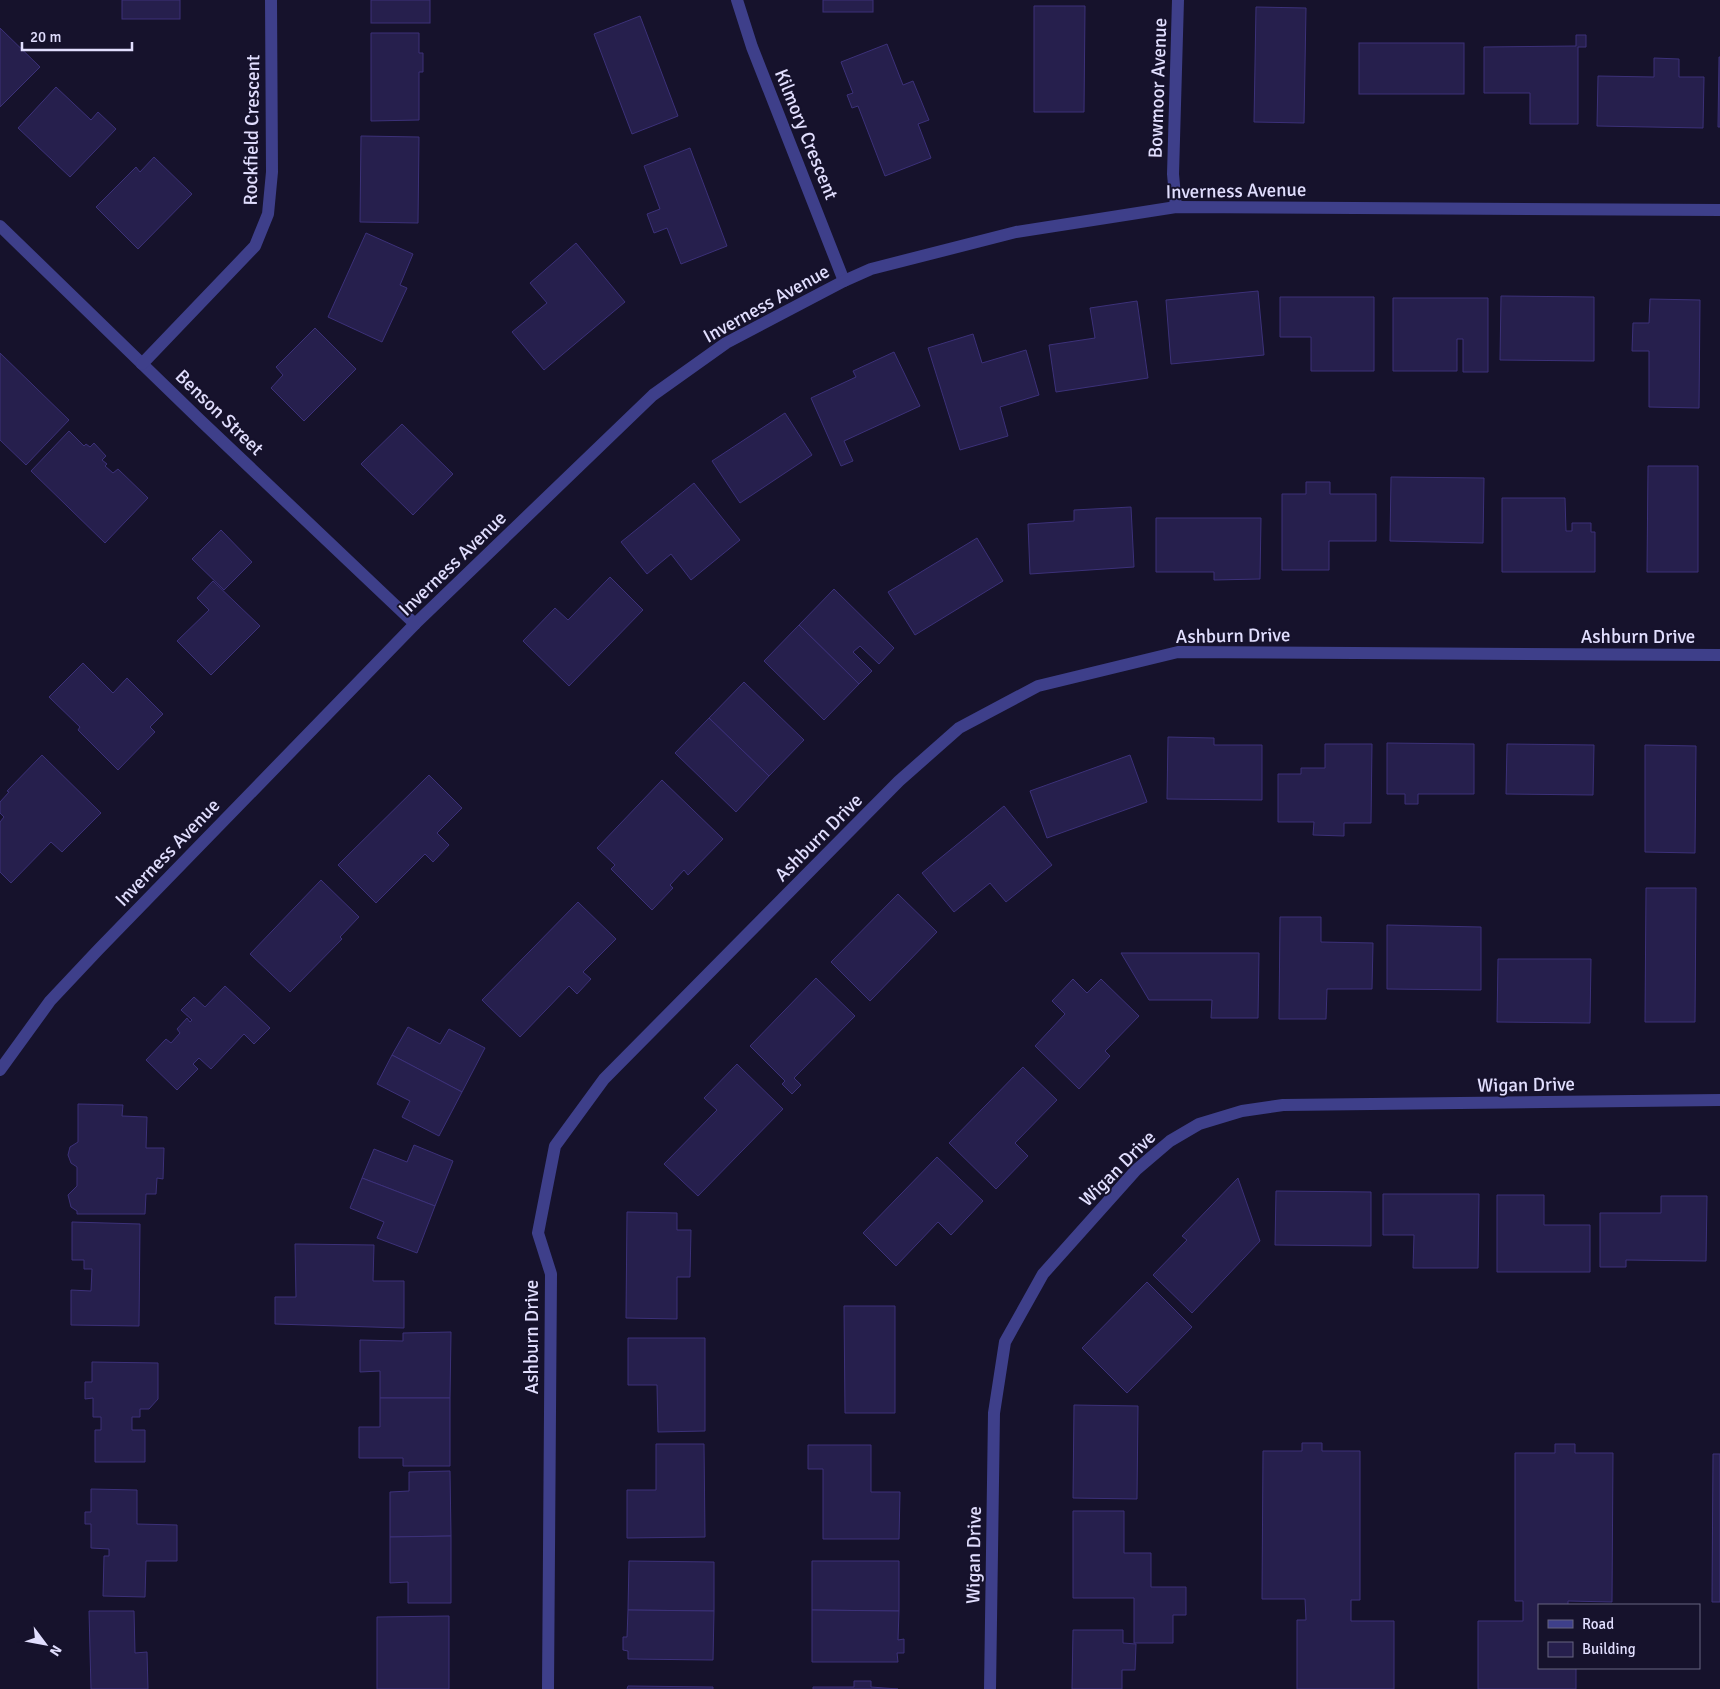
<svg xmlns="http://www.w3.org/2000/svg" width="1720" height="1689" viewBox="0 0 1720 1689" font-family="Signika,sans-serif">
	<rect width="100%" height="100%" fill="#16122c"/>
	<g fill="#261f4d" stroke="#3c3179">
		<rect x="122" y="0" width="58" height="19"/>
		<rect x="371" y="0" width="59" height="23"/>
		<rect x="823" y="0" width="50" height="12"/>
		<polygon points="1034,6 1085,6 1084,112 1034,112"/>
		<polygon points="1256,7 1306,8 1304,123 1254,122"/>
		<polygon points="640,16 678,116 632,134 594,34"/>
		<polygon points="0,28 40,67 0,107"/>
		<polygon points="371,33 419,33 419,53 423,53 423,72 419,72 419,120 371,121"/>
		<polygon points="1576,35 1586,35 1586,47 1578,47 1578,124 1530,124 1530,93 1484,93 1484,47 1576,46"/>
		<rect x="1359" y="43" width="105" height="51"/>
		<polygon points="887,44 903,85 913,81 929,120 918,124 931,158 885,176 858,106 852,108 847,95 853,93 841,62"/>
		<polygon points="1719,57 1720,57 1720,127 1718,127"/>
		<polygon points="1654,58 1679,59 1679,77 1704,77 1703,128 1597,126 1598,76 1654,77"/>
		<polygon points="56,87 91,120 98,112 116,129 70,177 18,128"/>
		<polygon points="361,136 419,137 418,223 360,222"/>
		<polygon points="690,148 727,246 681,264 667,228 654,233 647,214 660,209 644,166"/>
		<polygon points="154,157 192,194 138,249 96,207 136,167 140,172"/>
		<polygon points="366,233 413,254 400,285 407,288 382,342 328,317"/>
		<polygon points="576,243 625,302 544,370 512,332 547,303 530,283"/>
		<polygon points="1258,291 1264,355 1171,364 1166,300"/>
		<polygon points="1501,296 1594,297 1594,361 1500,360"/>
		<polygon points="1280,297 1374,297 1374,371 1311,371 1311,337 1280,337"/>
		<polygon points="1393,298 1488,298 1488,372 1463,372 1463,339 1457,339 1457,371 1393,371"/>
		<polygon points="1650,299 1700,300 1699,408 1649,407 1649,351 1632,351 1633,323 1649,323"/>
		<polygon points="1137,301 1148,378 1056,392 1049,345 1095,338 1090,308"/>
		<polygon points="315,328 356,369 304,421 271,388 283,375 276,367"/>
		<polygon points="973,334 982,363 1026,350 1039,395 1000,407 1008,436 960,450 928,348"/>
		<polygon points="894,352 920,406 844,441 853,461 841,466 811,398 856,377 853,371"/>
		<polygon points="0,353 69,420 26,465 0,440"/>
		<polygon points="785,413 812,455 740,503 712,461"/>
		<polygon points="402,424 453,474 413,515 361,464"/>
		<polygon points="69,431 84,446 86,444 90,447 94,443 106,456 102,460 107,464 105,466 113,473 118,469 148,498 105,543 31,471"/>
		<polygon points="1648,466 1698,466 1698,572 1647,572"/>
		<polygon points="1391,477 1484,478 1483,543 1390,541"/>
		<polygon points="1306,482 1330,482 1330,494 1376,494 1376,541 1329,541 1329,570 1282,570 1282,494 1306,494"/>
		<polygon points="694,483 740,540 691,580 671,554 647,574 621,542"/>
		<polygon points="1502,498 1565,498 1566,531 1572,531 1572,523 1591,523 1591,532 1595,532 1595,572 1502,572"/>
		<polygon points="1131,507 1134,567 1030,574 1028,524 1074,521 1074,510"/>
		<polygon points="1156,518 1261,518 1260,579 1214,580 1214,572 1156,572"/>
		<polygon points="221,530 252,562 224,590 192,559"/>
		<polygon points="977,538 1003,581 915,635 888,592"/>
		<polygon points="610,577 643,610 569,686 523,641 555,608 568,620"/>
		<polygon points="213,581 260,626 211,675 177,641 209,610 197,598"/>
		<polygon points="834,589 894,648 879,664 860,646 853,652 872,671 859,684 799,625"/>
		<polygon points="799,625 859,684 824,720 764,661"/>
		<polygon points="83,663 113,693 127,678 163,714 150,727 155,732 118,770 78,730 80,727 49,697"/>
		<polygon points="744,682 804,740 769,776 709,718"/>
		<polygon points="709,718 769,776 736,812 675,753"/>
		<polygon points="1168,737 1214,738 1214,745 1262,745 1262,800 1167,799"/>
		<polygon points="1387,743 1474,744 1474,794 1418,794 1418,804 1405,804 1405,794 1387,794"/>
		<polygon points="1325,744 1372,744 1371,823 1344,823 1344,836 1313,835 1314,822 1278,822 1278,774 1301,774 1301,768 1325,768"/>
		<polygon points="1507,744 1594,745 1593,795 1506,794"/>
		<polygon points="1645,745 1696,746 1695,853 1645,852"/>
		<polygon points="42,755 101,813 62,852 51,842 11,883 0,872 0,822 4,817 0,813 0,802 9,792 7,791"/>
		<polygon points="1130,755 1147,802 1047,838 1030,791"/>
		<polygon points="429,775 462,808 437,833 449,845 433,862 425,854 376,903 338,865"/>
		<polygon points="662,780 723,839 688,875 684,870 670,885 673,888 652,910 611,869 615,865 597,848"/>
		<polygon points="1004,806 1052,865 1006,902 990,883 954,912 922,873"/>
		<polygon points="321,880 359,917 340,937 342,939 290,992 250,954"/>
		<polygon points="1646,888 1696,888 1695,1022 1645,1022"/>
		<polygon points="898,894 937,932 870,1001 831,962"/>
		<polygon points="578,902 616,939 583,972 591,979 577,994 569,986 520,1037 482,1000"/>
		<polygon points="1280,917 1321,917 1321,942 1373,943 1372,989 1327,989 1326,1019 1279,1019"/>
		<polygon points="1387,925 1481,927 1481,990 1387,989"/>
		<polygon points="1121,953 1259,953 1258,1018 1211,1018 1212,1000 1149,1000"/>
		<polygon points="1498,959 1591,959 1590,1023 1497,1022"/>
		<polygon points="816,978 855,1016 794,1078 801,1085 792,1094 782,1084 785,1081 750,1046"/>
		<polygon points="1073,979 1087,993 1101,979 1139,1016 1105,1051 1110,1056 1079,1089 1035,1046 1065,1014 1052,1001"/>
		<polygon points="225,986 270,1028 254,1044 244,1034 211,1069 199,1058 193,1064 198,1069 177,1090 146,1060 166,1039 171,1043 180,1033 177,1029 187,1018 190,1022 192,1020 181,1010 194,997 205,1007"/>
		<polygon points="408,1027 440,1044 449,1029 485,1048 462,1092 392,1055"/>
		<polygon points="392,1055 462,1092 439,1136 402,1117 410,1101 377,1084"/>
		<polygon points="737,1064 783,1109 698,1196 664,1164 717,1110 704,1098"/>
		<polygon points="1023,1067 1057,1100 1015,1143 1028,1156 996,1189 949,1143"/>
		<polygon points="78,1104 123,1105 122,1116 147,1117 146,1148 164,1148 163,1179 157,1178 156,1194 146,1194 145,1214 77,1214 77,1211 71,1207 68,1195 77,1186 77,1167 71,1163 68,1155 70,1147 78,1142"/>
		<polygon points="414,1145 453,1161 435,1206 362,1178 374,1149 407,1162"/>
		<polygon points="937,1157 983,1201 951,1235 938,1222 896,1266 863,1233"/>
		<polygon points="362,1178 435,1206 417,1253 377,1238 384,1222 350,1208"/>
		<polygon points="1238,1178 1260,1241 1192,1313 1153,1275 1187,1240 1182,1236"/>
		<polygon points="1276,1191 1371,1192 1371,1246 1275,1245"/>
		<polygon points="1383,1194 1479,1194 1478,1268 1413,1268 1414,1235 1383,1235"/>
		<polygon points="1497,1195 1544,1195 1544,1225 1590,1225 1590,1272 1497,1272"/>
		<polygon points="1661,1196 1707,1196 1706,1261 1626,1260 1626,1267 1600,1267 1600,1213 1661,1213"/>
		<polygon points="627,1212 677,1213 677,1230 691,1230 690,1277 677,1277 677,1319 626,1318"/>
		<polygon points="72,1222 140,1224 139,1326 71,1325 71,1290 91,1291 92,1269 84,1269 84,1260 72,1260"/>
		<polygon points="295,1244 374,1245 373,1281 404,1281 404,1328 275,1324 275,1297 296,1297"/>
		<polygon points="1147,1282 1192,1327 1127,1393 1082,1348"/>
		<polygon points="844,1306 895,1306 895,1413 845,1413"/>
		<polygon points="451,1332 450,1398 380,1398 380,1371 360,1372 360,1340 403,1341 403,1333"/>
		<polygon points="628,1338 705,1338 705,1431 658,1432 657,1385 628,1385"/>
		<polygon points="92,1362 158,1363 158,1399 149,1409 140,1409 140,1417 132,1417 132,1430 145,1430 145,1462 95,1462 95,1430 101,1430 101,1417 93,1417 93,1398 85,1399 85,1382 92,1382"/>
		<polygon points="380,1398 450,1398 450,1466 403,1466 403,1458 359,1458 359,1427 380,1427"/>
		<polygon points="1074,1405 1138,1406 1137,1499 1073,1498"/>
		<polygon points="1302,1443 1322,1443 1322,1451 1360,1451 1360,1600 1351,1600 1351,1621 1394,1621 1394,1689 1297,1689 1297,1620 1306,1620 1305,1599 1262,1599 1263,1451 1302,1451"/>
		<polygon points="656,1444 704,1444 705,1537 627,1538 627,1490 656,1490"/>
		<polygon points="1555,1444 1575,1444 1575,1453 1613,1453 1612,1602 1568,1601 1568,1605 1539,1605 1539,1668 1576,1668 1576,1689 1478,1689 1478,1621 1523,1621 1523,1601 1515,1601 1515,1453 1555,1453"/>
		<polygon points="808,1445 871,1445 871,1492 900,1492 899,1539 823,1539 823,1469 808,1469"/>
		<polygon points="1713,1454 1720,1454 1720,1602 1712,1602"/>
		<polygon points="450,1471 451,1536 390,1537 390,1492 409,1491 409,1472"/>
		<polygon points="91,1489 137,1490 137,1524 177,1525 177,1561 146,1561 145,1597 103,1596 104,1556 109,1556 109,1549 91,1548 91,1524 85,1524 85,1512 91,1512"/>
		<polygon points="1073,1511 1124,1511 1124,1553 1151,1553 1151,1587 1186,1587 1186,1615 1173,1615 1173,1643 1134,1643 1134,1598 1073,1598"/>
		<polygon points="451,1536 451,1603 408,1603 408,1582 390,1583 390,1537"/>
		<polygon points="629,1561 714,1562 714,1611 628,1610"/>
		<polygon points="812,1561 899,1561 899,1611 812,1610"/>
		<polygon points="628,1610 714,1611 713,1660 628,1659 628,1651 623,1650 623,1637 627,1637"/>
		<polygon points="812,1610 899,1611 898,1640 904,1639 904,1653 897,1653 898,1662 812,1662"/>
		<polygon points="89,1611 134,1611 135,1653 147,1652 148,1689 91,1689"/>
		<polygon points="449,1616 449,1689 377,1689 377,1617"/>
		<polygon points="1073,1630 1123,1630 1123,1643 1136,1644 1135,1670 1122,1670 1122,1689 1072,1689"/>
		<polygon points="854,1681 871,1681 871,1687 898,1689 813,1689 813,1687 854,1687"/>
		<polygon points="628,1686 713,1687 713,1689 627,1689"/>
	</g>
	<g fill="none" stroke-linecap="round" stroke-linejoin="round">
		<g stroke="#3e3f8a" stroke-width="12">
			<polyline points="737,0 752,47 844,281"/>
			<polyline points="1176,207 1173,174 1178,0"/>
			<polyline points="0,226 200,420 415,624"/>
			<polyline points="142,364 255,246 268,214 272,172 271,0"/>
			<polyline points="0,1070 50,1001 98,950 415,624 653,395 726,343 844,281 871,269 1016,232 1176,207 1720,210"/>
			<polyline points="548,1689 551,1274 538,1233 555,1146 604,1079 899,781 959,728 1038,686 1178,652 1720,655"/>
			<polyline points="990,1689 994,1413 1005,1342 1043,1274 1136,1170 1170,1141 1199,1124 1242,1111 1283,1105 1720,1100"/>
		</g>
	</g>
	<g text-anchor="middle" stroke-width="4" stroke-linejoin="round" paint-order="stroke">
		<g font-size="19" fill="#e1defe" stroke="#16122c">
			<text transform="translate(1157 88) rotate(-88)" y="7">Bowmoor Avenue</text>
			<text transform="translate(251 130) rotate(-89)" y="7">Rockfield Crescent</text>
			<text transform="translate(807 134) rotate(68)" y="7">Kilmory Crescent</text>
			<text transform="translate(1236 190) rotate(-1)" y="7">Inverness Avenue</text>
			<text transform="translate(766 303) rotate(-29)" y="7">Inverness Avenue</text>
			<text transform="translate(220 412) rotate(44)" y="7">Benson Street</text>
			<text transform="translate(452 563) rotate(-44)" y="7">Inverness Avenue</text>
			<text transform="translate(1233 635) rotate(-1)" y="7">Ashburn Drive</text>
			<text x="1638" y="643">Ashburn Drive</text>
			<text transform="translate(818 837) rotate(-45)" y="7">Ashburn Drive</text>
			<text transform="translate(167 852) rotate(-46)" y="7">Inverness Avenue</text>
			<text transform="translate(1526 1084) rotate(-1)" y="7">Wigan Drive</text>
			<text transform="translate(1117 1168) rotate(-45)" y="7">Wigan Drive</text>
			<text transform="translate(531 1337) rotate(-90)" y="7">Ashburn Drive</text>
			<text transform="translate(973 1555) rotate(-89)" y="7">Wigan Drive</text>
		</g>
	</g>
	<rect x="1538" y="1604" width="162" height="65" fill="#16122c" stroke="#676480"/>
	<rect x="1548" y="1620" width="25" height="8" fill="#3e3f8a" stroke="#676480"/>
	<text x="1582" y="1629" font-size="15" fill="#e1defe">Road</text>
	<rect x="1548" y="1642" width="25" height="15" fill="#261f4d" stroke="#676480"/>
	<text x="1582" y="1654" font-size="15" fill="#e1defe">Building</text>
	<g transform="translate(45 1644) rotate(122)" stroke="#16122c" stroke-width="4" paint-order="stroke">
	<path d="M0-4L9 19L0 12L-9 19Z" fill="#e1defe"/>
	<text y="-8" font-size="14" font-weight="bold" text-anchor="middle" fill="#e1defe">N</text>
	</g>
	<path d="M22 42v8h110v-8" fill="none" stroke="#e1defe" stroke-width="2.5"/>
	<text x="30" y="42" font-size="15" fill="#e1defe" stroke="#16122c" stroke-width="4" paint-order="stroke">20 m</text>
</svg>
